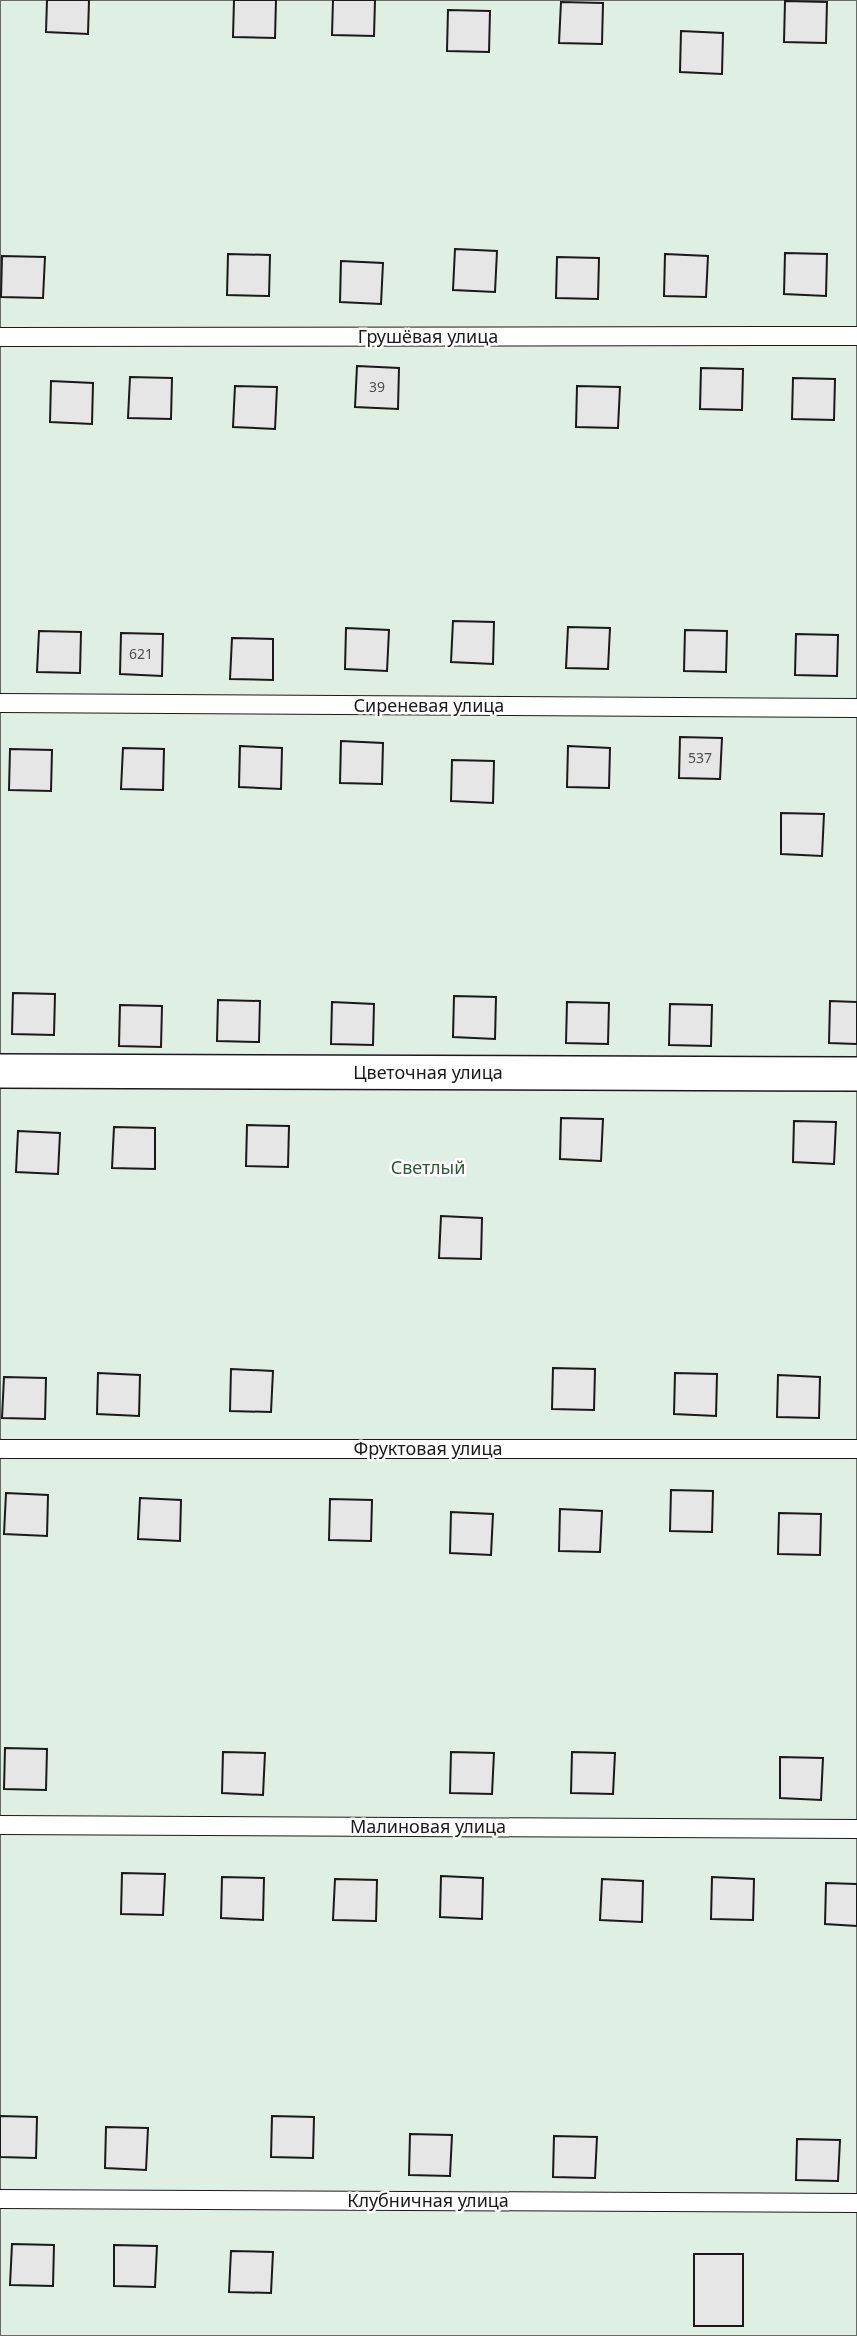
<svg xmlns="http://www.w3.org/2000/svg" width="857" height="2336" viewBox="0 0 857 2336" font-family="'Noto Sans',sans-serif">
	<rect width="100%" height="100%" fill="#fff"/>
	<rect fill="#e0efe3" stroke="#6a6a6a" stroke-width="2" x="0" y="0" width="857" height="2336"/>
	<g fill="#e6e6e6" stroke="#1a1a1a" stroke-width="2">
		<polygon points="47,0 89,0 88,34 46,32"/>
		<polygon points="234,0 276,0 275,38 233,37"/>
		<polygon points="333,0 375,0 374,36 332,35"/>
		<polygon points="785,1 827,2 826,43 784,42"/>
		<polygon points="561,2 603,3 602,44 559,43"/>
		<polygon points="448,10 490,11 489,52 447,51"/>
		<polygon points="681,31 723,33 722,74 680,72"/>
		<polygon points="455,249 497,251 495,292 453,290"/>
		<polygon points="785,253 827,254 826,296 784,294"/>
		<polygon points="228,254 270,255 269,296 227,295"/>
		<polygon points="665,254 708,256 706,297 664,296"/>
		<polygon points="2,256 45,257 43,298 1,297"/>
		<polygon points="557,257 599,258 598,299 556,298"/>
		<polygon points="341,261 383,263 381,304 340,302"/>
		<polygon points="357,366 399,368 398,409 355,407"/>
		<polygon points="701,368 743,369 742,410 700,409"/>
		<polygon points="130,377 172,378 171,419 128,418"/>
		<polygon points="793,378 835,379 834,420 792,419"/>
		<polygon points="51,381 93,383 92,424 50,422"/>
		<polygon points="235,386 277,387 275,429 233,427"/>
		<polygon points="577,386 620,387 618,428 576,427"/>
		<polygon points="453,621 494,622 493,664 451,662"/>
		<polygon points="568,627 610,628 608,669 566,668"/>
		<polygon points="346,628 389,630 387,671 345,669"/>
		<polygon points="685,630 727,631 726,672 684,671"/>
		<polygon points="39,631 81,632 80,673 37,672"/>
		<polygon points="121,633 163,634 162,676 120,674"/>
		<polygon points="796,634 838,635 837,676 795,675"/>
		<polygon points="232,638 273,639 273,680 230,679"/>
		<polygon points="680,737 722,738 720,779 679,778"/>
		<polygon points="341,741 383,743 382,784 340,783"/>
		<polygon points="240,746 282,748 281,789 239,787"/>
		<polygon points="568,746 610,748 609,788 567,787"/>
		<polygon points="123,748 164,749 163,790 121,789"/>
		<polygon points="10,749 52,750 51,791 9,790"/>
		<polygon points="452,760 494,761 493,803 451,801"/>
		<polygon points="781,813 824,814 822,856 781,854"/>
		<polygon points="13,993 55,994 54,1035 12,1034"/>
		<polygon points="454,996 496,997 495,1039 453,1037"/>
		<polygon points="218,1000 260,1001 259,1042 217,1041"/>
		<polygon points="830,1001 857,1002 857,1044 829,1043"/>
		<polygon points="332,1002 374,1004 373,1045 331,1044"/>
		<polygon points="567,1002 609,1003 608,1044 566,1043"/>
		<polygon points="670,1004 712,1005 711,1046 669,1045"/>
		<polygon points="120,1005 162,1006 161,1047 119,1046"/>
		<polygon points="561,1118 603,1119 601,1161 560,1159"/>
		<polygon points="794,1121 836,1122 834,1164 793,1162"/>
		<polygon points="247,1125 289,1126 288,1167 246,1166"/>
		<polygon points="114,1127 155,1128 155,1169 112,1168"/>
		<polygon points="18,1131 60,1133 58,1174 16,1172"/>
		<polygon points="441,1216 482,1218 481,1259 439,1258"/>
		<polygon points="553,1368 595,1369 594,1410 552,1409"/>
		<polygon points="231,1369 273,1371 271,1412 230,1411"/>
		<polygon points="98,1373 140,1375 139,1416 97,1414"/>
		<polygon points="675,1373 717,1374 716,1416 674,1414"/>
		<polygon points="778,1375 820,1377 819,1418 777,1417"/>
		<polygon points="4,1377 46,1378 45,1419 2,1418"/>
		<polygon points="671,1490 713,1491 712,1532 670,1531"/>
		<polygon points="6,1493 48,1495 47,1536 4,1534"/>
		<polygon points="140,1498 181,1500 180,1541 138,1539"/>
		<polygon points="330,1499 372,1500 371,1541 329,1540"/>
		<polygon points="560,1509 602,1511 600,1552 559,1551"/>
		<polygon points="451,1512 493,1514 491,1555 450,1553"/>
		<polygon points="779,1513 821,1514 820,1555 778,1554"/>
		<polygon points="5,1748 47,1749 46,1790 4,1789"/>
		<polygon points="223,1752 265,1753 263,1795 222,1793"/>
		<polygon points="451,1752 494,1753 492,1794 450,1793"/>
		<polygon points="572,1752 615,1753 613,1794 571,1793"/>
		<polygon points="780,1757 823,1758 821,1800 780,1798"/>
		<polygon points="122,1873 165,1874 163,1915 121,1914"/>
		<polygon points="441,1876 483,1878 482,1919 440,1917"/>
		<polygon points="222,1877 264,1878 263,1920 221,1918"/>
		<polygon points="712,1877 754,1879 753,1920 711,1919"/>
		<polygon points="335,1879 377,1880 376,1921 333,1920"/>
		<polygon points="602,1879 643,1881 642,1922 600,1920"/>
		<polygon points="826,1883 857,1884 857,1926 825,1924"/>
		<polygon points="0,2116 37,2117 36,2158 0,2157"/>
		<polygon points="272,2116 314,2117 313,2158 271,2157"/>
		<polygon points="106,2127 148,2128 146,2170 105,2168"/>
		<polygon points="410,2134 452,2135 450,2176 409,2175"/>
		<polygon points="554,2136 597,2137 595,2178 553,2177"/>
		<polygon points="797,2139 840,2140 838,2181 796,2180"/>
		<polygon points="12,2244 54,2245 53,2286 10,2285"/>
		<polygon points="114,2245 157,2246 155,2287 114,2286"/>
		<polygon points="231,2251 273,2252 271,2293 229,2292"/>
		<rect x="694" y="2254" width="49" height="72"/>
	</g>
	<g fill="none" stroke-linecap="round" stroke-linejoin="round">
		<g stroke="#1a1a1a" stroke-width="20">
			<g id="service">
				<polyline points="0,337 857,336"/>
				<polyline points="0,703 857,708"/>
				<polyline points="0,1449 857,1449"/>
				<polyline points="0,1825 857,1829"/>
				<polyline points="0,2199 857,2203"/>
			</g>
		</g>
		<g stroke="#1a1a1a" stroke-width="36">
			<polyline id="minor" points="0,1071 857,1074"/>
		</g>
		<use href="#service" stroke="#fff" stroke-width="18"/>
		<use href="#minor" stroke="#fff" stroke-width="33"/>
	</g>
	<g text-anchor="middle" stroke-width="5" stroke-linejoin="round" paint-order="stroke">
		<g font-size="14" fill="#4d4d4d">
			<text x="377" y="392">39</text>
			<text x="141" y="659">621</text>
			<text x="700" y="763">537</text>
		</g>
		<g font-size="18" fill="#1a1a1a" stroke="#fff">
			<text x="428" y="343">Грушёвая улица</text>
			<text x="429" y="712">Сиреневая улица</text>
			<text x="428" y="1079">Цветочная улица</text>
			<text x="428" y="1455">Фруктовая улица</text>
			<text x="428" y="1833">Малиновая улица</text>
			<text x="428" y="2207">Клубничная улица</text>
		</g>
		<g font-size="18" fill="#2b5a34" stroke="#fff">
			<text x="428" y="1174">Светлый</text>
		</g>
	</g>
</svg>
